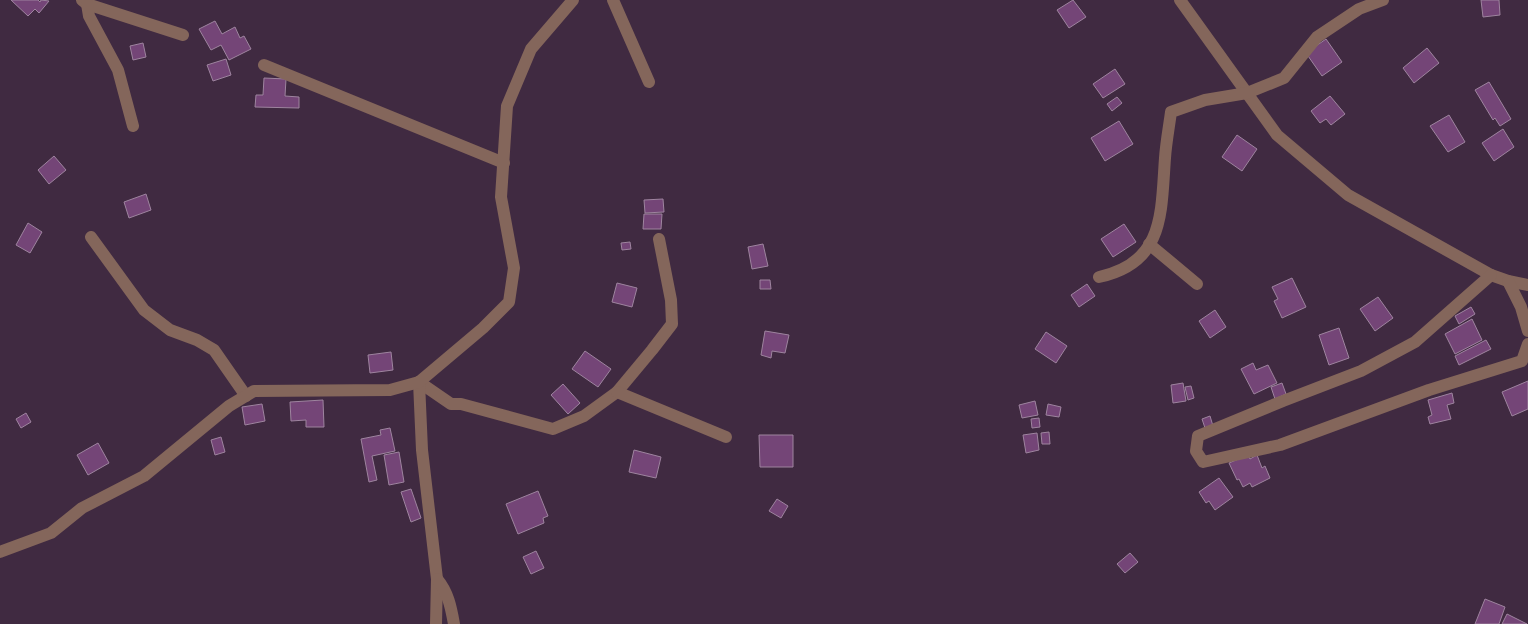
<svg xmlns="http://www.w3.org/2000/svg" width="1528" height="624" viewBox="0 0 1528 624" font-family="Bitter,serif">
	<rect width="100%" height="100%" fill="#402a41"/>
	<g fill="#744577" stroke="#9e849f">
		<polygon points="11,0 38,0 40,2 41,0 49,1 39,13 35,9 28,16"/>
		<polygon points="1073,0 1086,17 1069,28 1057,10"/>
		<polygon points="1481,0 1499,0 1500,15 1483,17"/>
		<polygon points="215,21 222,34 235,27 240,38 244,36 251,49 229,60 221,45 211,50 199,29"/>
		<polygon points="1326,39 1342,62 1322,76 1306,53"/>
		<polygon points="143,43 146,57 133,60 130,46"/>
		<polygon points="1427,48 1439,63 1414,83 1403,68"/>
		<polygon points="226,59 231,75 213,81 207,65"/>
		<polygon points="1115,69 1125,84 1103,98 1093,84"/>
		<polygon points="264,78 286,79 285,96 299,97 299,108 255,107 256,95 263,95"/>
		<polygon points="1489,82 1511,119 1500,126 1495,118 1493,120 1475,90"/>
		<polygon points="1330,96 1345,114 1331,125 1326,119 1320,123 1311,111"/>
		<polygon points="1117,97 1122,103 1112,111 1107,104"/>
		<polygon points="1449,115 1465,142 1448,152 1430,126"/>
		<polygon points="1119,121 1133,144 1105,161 1091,138"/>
		<polygon points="1503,129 1514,147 1494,161 1482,143"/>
		<polygon points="1237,135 1257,149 1242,171 1222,157"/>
		<polygon points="54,156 66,170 49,184 38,170"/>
		<polygon points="146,194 151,210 129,218 124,202"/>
		<polygon points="663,199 664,212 645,213 644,200"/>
		<polygon points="644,214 662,214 661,229 643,229"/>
		<polygon points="28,223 42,232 30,253 16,245"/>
		<polygon points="1124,224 1136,242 1113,257 1101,239"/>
		<polygon points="630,242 631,249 622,250 621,243"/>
		<polygon points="763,244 768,266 752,269 748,247"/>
		<polygon points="1292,278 1306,307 1282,318 1274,301 1278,299 1272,287"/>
		<polygon points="760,280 770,280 771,289 760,289"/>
		<polygon points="617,283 637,288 632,307 612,302"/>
		<polygon points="1087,284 1095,296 1079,307 1071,295"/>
		<polygon points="1378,297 1393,318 1375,331 1360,309"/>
		<polygon points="1471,307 1475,314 1459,324 1455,316"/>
		<polygon points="1215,310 1226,327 1210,338 1199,321"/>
		<polygon points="1472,319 1482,340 1455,354 1445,334"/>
		<polygon points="1339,328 1349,358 1329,365 1319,335"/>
		<polygon points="765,331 789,335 785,353 772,351 771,358 761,355"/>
		<polygon points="1046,332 1067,346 1056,363 1035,349"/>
		<polygon points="1486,340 1491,349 1459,365 1455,356"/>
		<polygon points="585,351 611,369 598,387 572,369"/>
		<polygon points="391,352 393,370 370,373 368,355"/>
		<polygon points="1253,363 1256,370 1268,365 1277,383 1254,394 1241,369"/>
		<polygon points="1528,381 1528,409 1512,416 1502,392"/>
		<polygon points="1183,383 1186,401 1173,403 1171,385"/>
		<polygon points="1282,383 1286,394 1275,399 1271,387"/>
		<polygon points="563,384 580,403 568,414 551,395"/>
		<polygon points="1191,386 1194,398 1188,400 1185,387"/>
		<polygon points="1452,393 1454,403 1447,405 1451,419 1430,424 1428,417 1432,415 1428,400"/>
		<polygon points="323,400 324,427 306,427 306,420 291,421 290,402"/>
		<polygon points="1035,401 1038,415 1022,418 1019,405"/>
		<polygon points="262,404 265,421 245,425 242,407"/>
		<polygon points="1048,404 1061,407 1059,417 1046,415"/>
		<polygon points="26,413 31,422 21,428 16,419"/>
		<polygon points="1210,416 1213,426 1205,428 1202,419"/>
		<polygon points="1039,418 1040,427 1032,428 1031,419"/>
		<polygon points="390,428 395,451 372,456 377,480 369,482 361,439 381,435 380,430"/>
		<polygon points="1049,432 1050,444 1042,444 1041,433"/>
		<polygon points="1037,433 1039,450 1026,453 1023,435"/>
		<polygon points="759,435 793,435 793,467 760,467"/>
		<polygon points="221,437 225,452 215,455 211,440"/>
		<polygon points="98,443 109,463 88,475 77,455"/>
		<polygon points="634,450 661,457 656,478 629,472"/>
		<polygon points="399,452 404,482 389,485 384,455"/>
		<polygon points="1248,455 1250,459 1257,455 1262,468 1265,466 1270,478 1252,487 1250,483 1243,487 1239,479 1237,480 1229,463"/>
		<polygon points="1219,478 1233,497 1215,510 1209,501 1206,503 1199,492"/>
		<polygon points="411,489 421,518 411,522 401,492"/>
		<polygon points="538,491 548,516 543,518 544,523 518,534 506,504"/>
		<polygon points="777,499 788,506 781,518 769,511"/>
		<polygon points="536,551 544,568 531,574 523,557"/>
		<polygon points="1130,553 1138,562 1125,573 1117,564"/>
		<polygon points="1485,599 1505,607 1499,624 1475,624"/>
		<polygon points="1507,614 1527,624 1502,624"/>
	</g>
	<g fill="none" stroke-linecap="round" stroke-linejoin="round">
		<g stroke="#84665b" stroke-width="12">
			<polyline points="82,0 87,4 183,35"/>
			<polyline points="613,0 649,82"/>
			<polyline points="1180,0 1277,135 1348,195 1491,275 1508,281 1528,285"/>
			<polyline points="87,4 89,16 118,70 133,126"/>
			<polyline points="264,65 504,163"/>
			<polyline points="91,237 144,310 170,330 197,340 214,350 246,396"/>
			<polyline points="1149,244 1197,284"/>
			<polyline points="1491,275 1415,342 1361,371 1283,401 1198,436 1196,451 1203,462 1280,445 1429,390 1522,361 1528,344"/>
			<path d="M1099,277C1165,263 1161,212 1165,158C1166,143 1169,127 1171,112L1205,100L1247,93L1284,78L1317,37L1359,9L1383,0"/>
			<polyline points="1508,281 1521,307 1528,331"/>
			<polyline points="419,382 451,404 461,404 553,429 584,416 617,392 652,350 672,324 671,300 659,239"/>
			<polyline points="419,382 422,450 437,579 436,624"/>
			<polyline points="617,392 726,437"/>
			<polyline points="0,552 51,533 82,508 144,476 229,406 254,391 390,390 419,382 483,328 509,302 514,268 501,197 507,106 531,49 573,0"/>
			<path d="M437,579C448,592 451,607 454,624"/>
		</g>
	</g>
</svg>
